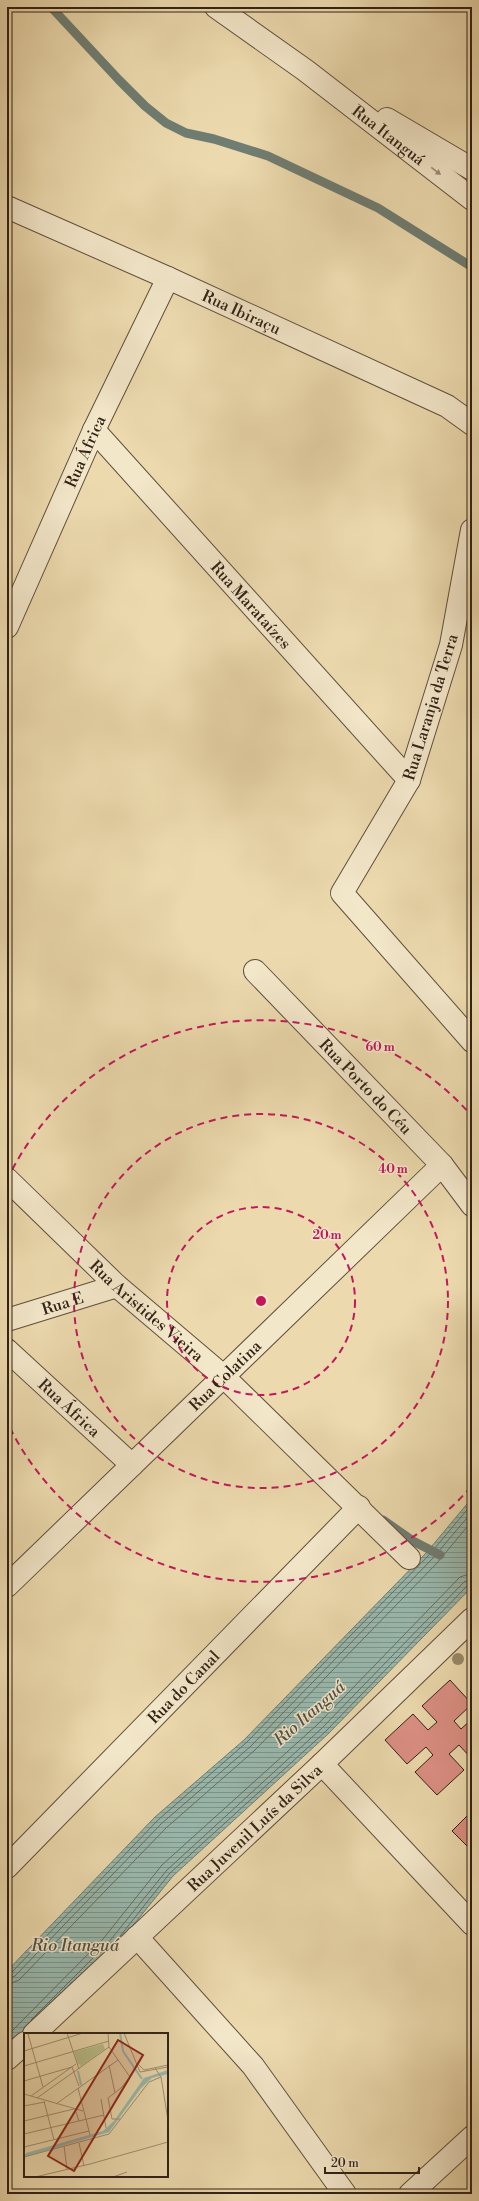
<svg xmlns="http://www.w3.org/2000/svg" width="479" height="2201" viewBox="0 0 479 2201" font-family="'Libre Bodoni',serif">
	<defs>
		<pattern id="water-rules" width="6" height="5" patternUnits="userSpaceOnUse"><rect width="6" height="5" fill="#99bab0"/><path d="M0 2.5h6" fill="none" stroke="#7d978e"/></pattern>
	</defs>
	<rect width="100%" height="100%" fill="#ecdaae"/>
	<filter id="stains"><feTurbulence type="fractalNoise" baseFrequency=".005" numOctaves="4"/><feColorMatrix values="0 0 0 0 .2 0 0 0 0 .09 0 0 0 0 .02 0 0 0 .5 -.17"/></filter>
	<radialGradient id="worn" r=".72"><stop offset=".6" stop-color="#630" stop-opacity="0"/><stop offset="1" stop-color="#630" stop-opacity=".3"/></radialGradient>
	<polygon fill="url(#water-rules)" stroke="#6f7d72" points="472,1498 472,1587 328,1734 173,1876 114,1949 7,2057 7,1971 155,1817 244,1740 427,1552"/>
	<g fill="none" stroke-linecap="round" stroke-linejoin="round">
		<g stroke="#656e63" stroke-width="1">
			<polyline points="117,1940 170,1873 325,1732 467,1586 472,1584"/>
			<polyline points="7,1974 12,1972 158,1820 247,1742 429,1555 472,1504"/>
			<polyline points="7,1979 15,1976 161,1824 251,1746 433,1558 472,1512"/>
			<polyline points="7,1985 19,1980 166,1828 255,1750 437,1563 472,1521"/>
			<polyline points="31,2020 108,1943 167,1870 322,1728 464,1582 472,1579"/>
			<polyline points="7,2036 103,1939 162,1865 318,1724 460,1577 472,1573"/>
		</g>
		<g stroke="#6f7d72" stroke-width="9">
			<polyline points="51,7 119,80 145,106 166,123 186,133 214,139 268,156 378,208 472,267"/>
			<polyline points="383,1520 413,1541 440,1555"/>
		</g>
	</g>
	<g fill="#dc9085" stroke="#312116">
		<polygon points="450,1680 472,1704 454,1721 461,1729 472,1719 472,1759 459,1745 449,1754 464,1770 437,1795 415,1772 433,1755 426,1747 407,1764 385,1740 413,1714 428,1730 437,1722 422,1706"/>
		<polygon points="472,1811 472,1851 452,1831"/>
	</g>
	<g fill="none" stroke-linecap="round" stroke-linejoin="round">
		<g stroke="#604f3c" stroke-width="24">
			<g id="minor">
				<path id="s1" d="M216,7L305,70L472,199"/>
				<polyline points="387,119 472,169"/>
				<path id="s2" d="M7,207L168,278L447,406L472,424"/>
				<path id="s3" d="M94,430L409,780"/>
				<polyline points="472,530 451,645 409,780 342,893 472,1041"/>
				<path id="s4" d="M7,627L94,430L168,278"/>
				<path id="s5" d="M255,971L442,1165L472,1205"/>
				<path id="s6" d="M7,1179L117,1286L223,1376L409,1558"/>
				<path id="s7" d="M7,1320L117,1286"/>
				<path id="s8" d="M7,1350L132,1465"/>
				<path id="s9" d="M7,1586L442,1165"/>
				<polyline points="322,1764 472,1924"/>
				<path id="s10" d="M7,1867L359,1507"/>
				<polyline points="137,1937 253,2066 345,2194"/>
				<path id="s11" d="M34,2034L322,1764L472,1619"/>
				<polyline points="7,2059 25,2043"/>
			</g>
		</g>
		<g stroke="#604f3c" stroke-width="24">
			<polyline id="tertiary" points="410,2194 472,2137"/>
		</g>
		<use href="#minor" stroke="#f3e7ca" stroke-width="22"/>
		<use href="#tertiary" stroke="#f3e7ca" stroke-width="22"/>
	</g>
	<circle fill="#988a6a" cx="458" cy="1659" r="6"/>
	<defs><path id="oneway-solid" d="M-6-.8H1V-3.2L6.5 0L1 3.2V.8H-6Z"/></defs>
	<use fill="#9c8e79" href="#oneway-solid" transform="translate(436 171) rotate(38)"/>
	<g fill="none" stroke="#c2185b" stroke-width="2" stroke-dasharray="7 5">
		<circle cx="261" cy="1301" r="94"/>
		<circle cx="261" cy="1301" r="187"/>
		<path d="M471 1487A281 281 0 0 1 7 1422M7 1180A281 281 0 0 1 471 1115"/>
	</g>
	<g text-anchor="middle" stroke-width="3" stroke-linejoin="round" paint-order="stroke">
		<g font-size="16" fill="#312116" stroke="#f3e7ca">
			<text dy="6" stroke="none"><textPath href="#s1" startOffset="215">Rua Itanguá</textPath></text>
			<text dy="6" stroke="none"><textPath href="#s2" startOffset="257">Rua Ibiraçu</textPath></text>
			<text dy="6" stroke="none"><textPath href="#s4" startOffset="192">Rua África</textPath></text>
			<text dy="6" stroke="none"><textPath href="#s3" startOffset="235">Rua Marataízes</textPath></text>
			<text transform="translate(430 707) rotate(-73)" y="6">Rua Laranja da Terra</text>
			<text dy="6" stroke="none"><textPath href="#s5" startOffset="160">Rua Porto do Céu</textPath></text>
			<text dy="6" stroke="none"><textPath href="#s7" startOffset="58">Rua E</textPath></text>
			<text dy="6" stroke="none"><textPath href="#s6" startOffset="192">Rua Aristides Vieira</textPath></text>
			<text dy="6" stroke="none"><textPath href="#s9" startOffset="303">Rua Colatina</textPath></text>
			<text dy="6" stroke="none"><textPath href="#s8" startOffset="85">Rua África</textPath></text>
			<text dy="6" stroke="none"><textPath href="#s10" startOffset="252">Rua do Canal</textPath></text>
			<text dy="6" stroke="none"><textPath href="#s11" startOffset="302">Rua Juvenil Luís da Silva</textPath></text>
		</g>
		<g font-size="17" font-style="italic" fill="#504f44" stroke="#f3e7ca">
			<text transform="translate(309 1713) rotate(-41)" y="6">Rio Itanguá</text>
			<text x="75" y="1951">Rio Itanguá</text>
		</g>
	</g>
	<g transform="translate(24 2033)">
		<rect width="144" height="144" fill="#ecdaae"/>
		<path d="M79,11L81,16L57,33L54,31L50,19Z" fill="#b9bf89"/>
		<path d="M144,37V41L128,45L117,55L85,99L0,124L2,120L79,98L90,88L120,45Z" fill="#99bab0"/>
		<path fill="none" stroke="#99bab0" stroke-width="2" d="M96,0L99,18L118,46M54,38L57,52"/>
		<path fill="none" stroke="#a19071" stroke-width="1" d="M43,0L55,36M84,0L85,14L106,44L97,55L84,65L88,86H96M100,0L116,39L144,34M4,1L19,54M0,18L59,0M113,30L120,37L144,32M85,32L91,60M0,33L85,8M131,35L137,44L144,87M0,48L48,34L55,53M54,55L66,102M0,61L59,78M7,63L52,31M13,65L85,14M77,66L82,95M20,68L30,107M32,71L94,27M0,73L21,69M51,76L55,88M0,88L50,76M0,101L80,82M55,110L60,133M40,113L43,136M0,114L65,98M0,124L85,101L125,49L137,44M11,144L66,131L144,109M89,144L103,139"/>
		<path fill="#8f2418" fill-opacity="0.15" stroke="#8f2418" stroke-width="2" d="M94,7L119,22L50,138L24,123Z"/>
		<rect width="144" height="144" fill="none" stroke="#312116" stroke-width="2"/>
	</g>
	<circle cx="261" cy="1301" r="6" fill="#c2185b" stroke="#f3e7ca" stroke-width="2"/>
	<g font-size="12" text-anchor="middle" font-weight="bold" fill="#c2185b" stroke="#f3e7ca" stroke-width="3" stroke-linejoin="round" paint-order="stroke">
		<text x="380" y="1051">60 m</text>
		<text x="393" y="1173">40 m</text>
		<text x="327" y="1239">20 m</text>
	</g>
	<rect width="479" height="2201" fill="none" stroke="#ecdaae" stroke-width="24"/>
	<rect x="8" y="8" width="463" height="2185" fill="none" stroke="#312116" stroke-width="2"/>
	<rect x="12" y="12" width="455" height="2177" fill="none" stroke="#312116"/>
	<path d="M325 2167v6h94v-6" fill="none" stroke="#312116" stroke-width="2"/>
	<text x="331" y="2167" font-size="12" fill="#312116" stroke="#f3e7ca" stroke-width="3" paint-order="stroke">20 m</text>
	<rect width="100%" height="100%" filter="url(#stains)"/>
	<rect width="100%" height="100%" fill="url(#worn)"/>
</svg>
